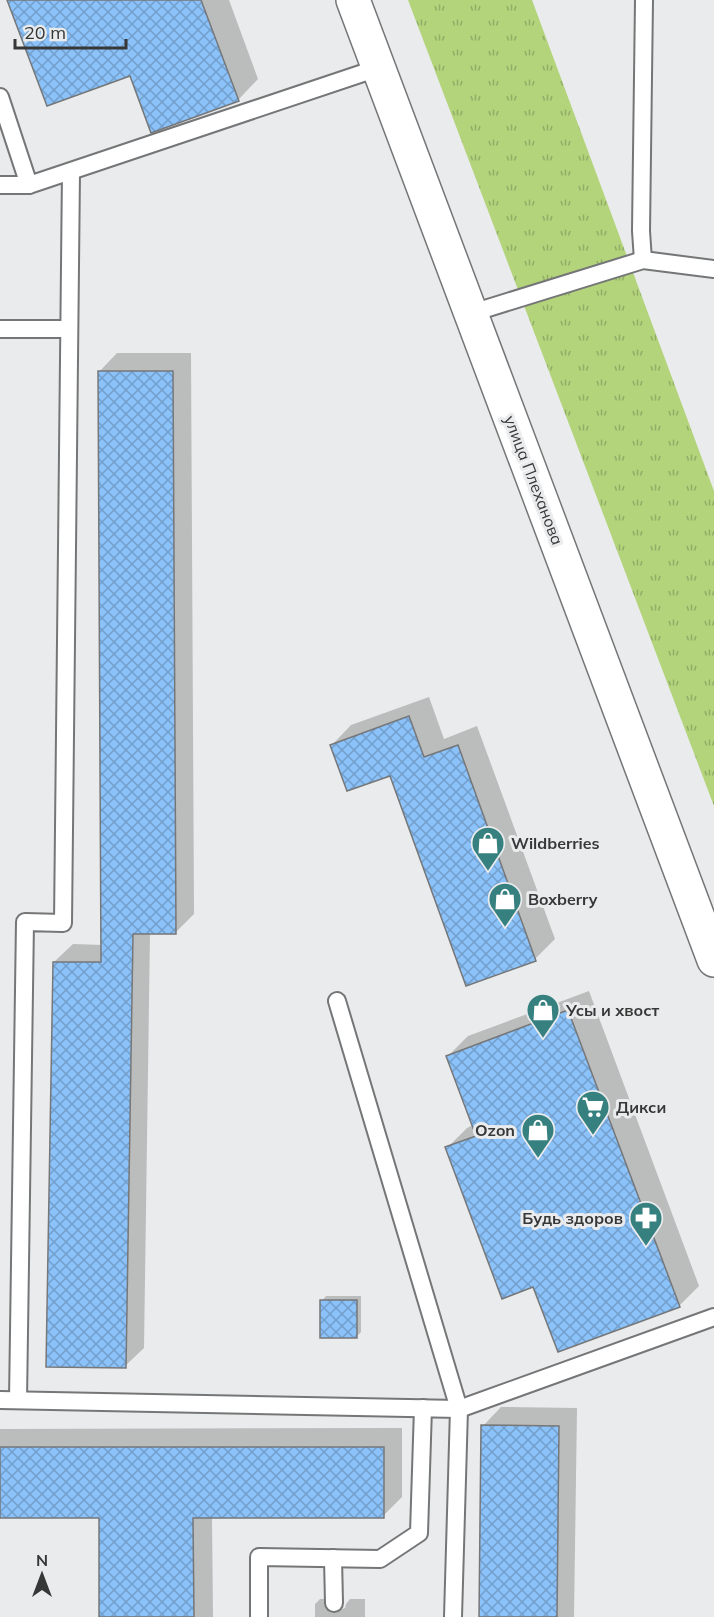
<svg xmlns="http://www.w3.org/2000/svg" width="714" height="1617" viewBox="0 0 714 1617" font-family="Mulish,sans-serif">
	<defs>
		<pattern id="park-tufts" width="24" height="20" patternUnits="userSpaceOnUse" patternTransform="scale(1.5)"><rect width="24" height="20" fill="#b3d47b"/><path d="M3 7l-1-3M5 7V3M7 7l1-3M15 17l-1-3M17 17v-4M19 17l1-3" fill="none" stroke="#92ad66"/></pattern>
		<pattern id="building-cross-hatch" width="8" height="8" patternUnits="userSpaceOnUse" patternTransform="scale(1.5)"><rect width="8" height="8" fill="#8bc2fa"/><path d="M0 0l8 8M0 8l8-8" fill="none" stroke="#729ecb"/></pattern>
	</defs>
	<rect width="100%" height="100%" fill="#eaebec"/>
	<polygon fill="url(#park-tufts)" points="408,0 532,0 714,491 714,806"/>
	<g fill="#0003">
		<polygon points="9,0 229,0 258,79 238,100 131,74"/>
		<polygon points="117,353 191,353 194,914 176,932 150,933 144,1348 125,1366 54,962 73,944 103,945 99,372"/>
		<polygon points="429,697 444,739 477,726 555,939 535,959 391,774 332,745 351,725"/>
		<polygon points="589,991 699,1286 679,1306 534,1285 447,1148 467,1128 473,1125 447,1057 468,1036"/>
		<polygon points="326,1296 361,1296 361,1332 357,1336 322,1301"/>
		<polygon points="501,1407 577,1408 574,1617 480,1617 483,1426"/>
		<polygon points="402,1428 402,1497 383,1516 212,1516 213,1617 101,1617 100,1516 0,1516 0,1429"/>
		<polygon points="320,1599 328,1599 329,1605 339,1610 345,1608 346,1604 350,1599 365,1599 365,1617 315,1617 315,1604"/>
	</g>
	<g fill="url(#building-cross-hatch)" stroke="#767779" stroke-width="1.5">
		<polygon points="7,0 201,0 239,101 151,133 130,76 47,106"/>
		<polygon points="98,371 173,371 176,934 133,934 126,1368 46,1367 53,962 101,962"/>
		<polygon points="409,716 424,757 458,745 536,961 466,986 390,776 347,791 330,745"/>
		<polygon points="568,1010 680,1307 558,1352 533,1287 502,1299 445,1147 476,1136 446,1056"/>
		<rect x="320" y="1300" width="37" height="38"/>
		<polygon points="481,1425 559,1426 557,1617 479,1617"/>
		<polygon points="0,1447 384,1447 384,1518 193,1518 194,1617 99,1617 99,1518 0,1518"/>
	</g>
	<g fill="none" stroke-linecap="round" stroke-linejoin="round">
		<g stroke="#757677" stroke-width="20">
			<g id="lane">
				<polyline points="0,97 29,185 378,68"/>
				<polyline points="0,185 29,185"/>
				<polyline points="643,260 641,231 644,0"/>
				<polyline points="472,313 643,260 714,269"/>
				<polyline points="0,329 69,329"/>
				<polyline points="337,1001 459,1409 453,1617"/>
				<polyline points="0,1400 459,1409 714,1317"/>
				<polyline points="18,1400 25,922 63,923 71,172"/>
				<polyline points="333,1558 334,1603"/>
				<polyline points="259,1617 259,1557 380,1559 419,1533 423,1408"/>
			</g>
		</g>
		<g stroke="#757677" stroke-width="36">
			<polyline id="secondary" points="353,0 714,960"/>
		</g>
		<use href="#lane" stroke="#fff" stroke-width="16"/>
		<use href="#secondary" stroke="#fff" stroke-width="33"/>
	</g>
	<defs>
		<g id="shop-pin" transform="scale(1.725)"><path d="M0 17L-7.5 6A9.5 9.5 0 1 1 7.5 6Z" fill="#378080" stroke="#eaebec"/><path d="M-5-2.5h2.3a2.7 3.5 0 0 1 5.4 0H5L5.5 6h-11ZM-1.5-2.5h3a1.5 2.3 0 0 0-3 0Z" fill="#fff"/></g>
		<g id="supermarket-pin" transform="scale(1.725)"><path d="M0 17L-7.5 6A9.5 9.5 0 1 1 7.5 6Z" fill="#378080" stroke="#eaebec"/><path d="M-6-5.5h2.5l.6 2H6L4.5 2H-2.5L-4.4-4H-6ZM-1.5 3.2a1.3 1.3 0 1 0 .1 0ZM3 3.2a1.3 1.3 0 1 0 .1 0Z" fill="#fff"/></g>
		<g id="pharmacy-pin" transform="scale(1.725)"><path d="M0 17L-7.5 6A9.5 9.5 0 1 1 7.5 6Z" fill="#378080" stroke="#eaebec"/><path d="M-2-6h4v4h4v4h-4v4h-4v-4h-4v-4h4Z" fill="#fff"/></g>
	</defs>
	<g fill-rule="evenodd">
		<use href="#shop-pin" x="488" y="843"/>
		<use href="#shop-pin" x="505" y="899"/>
		<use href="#shop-pin" x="543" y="1010"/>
		<use href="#supermarket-pin" x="593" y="1107"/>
		<use href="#shop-pin" x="538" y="1130"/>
		<use href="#pharmacy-pin" x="646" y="1218"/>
	</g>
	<g text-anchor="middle" stroke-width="6" stroke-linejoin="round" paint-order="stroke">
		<g font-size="16" fill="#363737" stroke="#eaebec">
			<text transform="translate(534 480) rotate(69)" y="6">улица Плеханова</text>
		</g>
		<g font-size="16" font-weight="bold" fill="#363737" stroke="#eaebec" text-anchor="start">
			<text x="511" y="849">Wildberries</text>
			<text x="528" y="905">Boxberry</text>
			<text x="566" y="1016">Усы и хвост</text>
			<text x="616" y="1113">Дикси</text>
			<text x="515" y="1136" text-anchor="end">Ozon</text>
			<text x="623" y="1224" text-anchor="end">Будь здоров</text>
		</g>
	</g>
	<g transform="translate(42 1575)" stroke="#eaebec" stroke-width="4.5" paint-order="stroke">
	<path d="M0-4.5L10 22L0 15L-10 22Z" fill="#363737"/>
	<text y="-9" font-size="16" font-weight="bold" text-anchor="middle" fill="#363737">N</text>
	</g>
	<path d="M15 39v9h111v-9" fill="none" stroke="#363737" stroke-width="3"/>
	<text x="24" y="39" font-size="18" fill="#363737" stroke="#eaebec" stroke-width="4.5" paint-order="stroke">20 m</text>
</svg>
